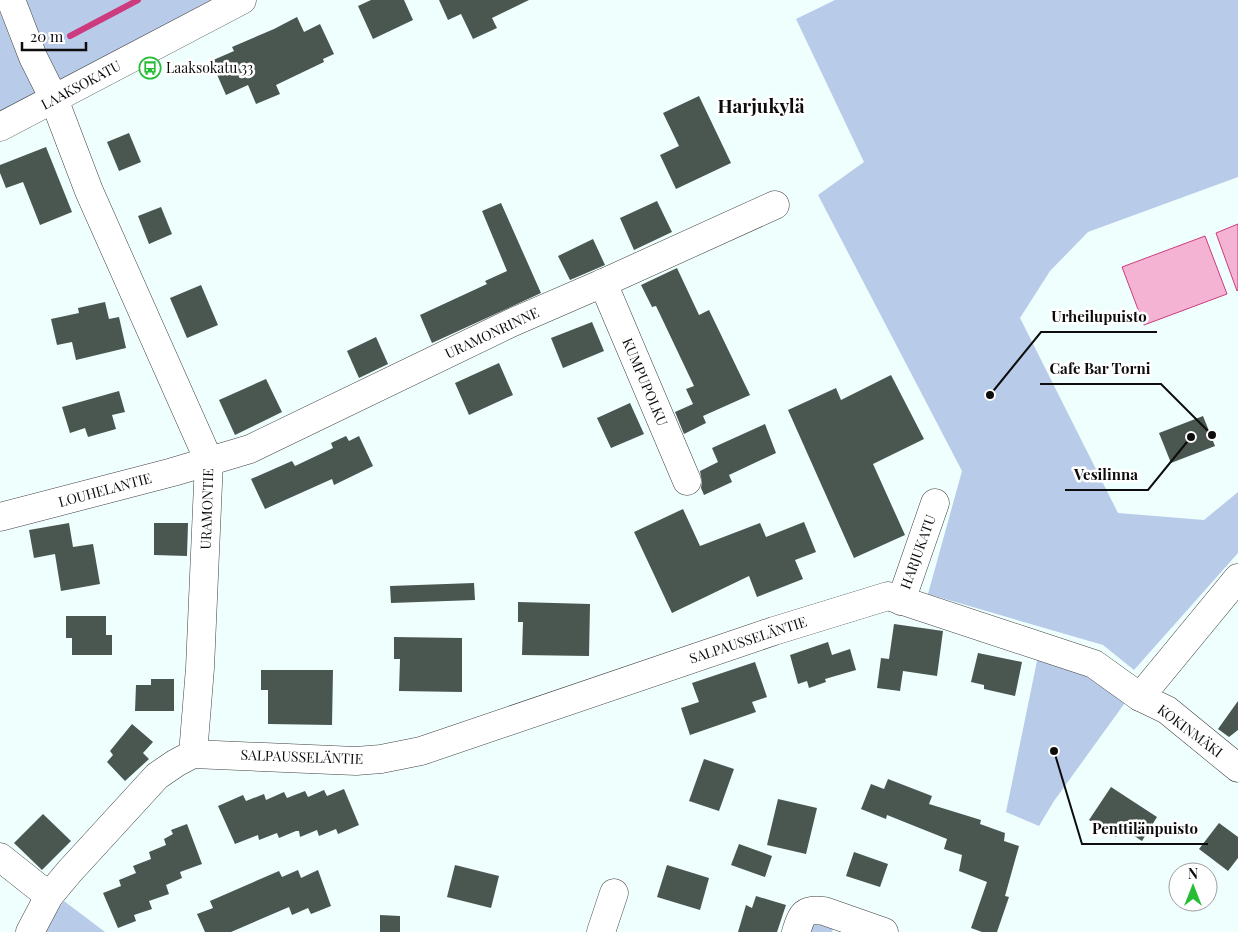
<svg xmlns="http://www.w3.org/2000/svg" width="1238" height="932" viewBox="0 0 1238 932" font-family="'Playfair Display',serif">
	<rect width="100%" height="100%" fill="#eefffe"/>
	<g fill="#b8cbe9">
		<polygon points="0,0 242,0 0,127"/>
		<polygon points="835,0 1238,0 1238,177 1088,232 1050,271 1020,318 1118,513 1204,520 1238,492 1238,553 1134,670 1103,645 928,594 962,471 818,195 864,162 796,19"/>
		<polygon points="1038,656 1091,674 1127,700 1054,801 1039,826 1006,812"/>
		<polygon points="64,901 105,932 41,932"/>
		<polygon points="817,924 834,926 832,932 804,932 807,928"/>
	</g>
	<g fill="#f5b3d4" stroke="#cc3b7e">
		<polygon points="1238,224 1238,290 1237,291 1216,233"/>
		<polygon points="1205,236 1227,294 1144,325 1122,267"/>
	</g>
	<g fill="none" stroke-linecap="round" stroke-linejoin="round">
		<polyline stroke="#cc3b7e" stroke-width="6" points="70,36 138,0"/>
	</g>
	<g fill="#4a5650">
		<polygon points="371,0 404,0 413,20 373,39 358,6"/>
		<polygon points="439,0 529,0 492,18 497,28 473,39 461,14 448,20"/>
		<polygon points="297,17 304,32 320,24 334,54 323,59 324,62 276,85 280,94 256,104 248,85 226,95 211,61 234,51 232,47 274,29"/>
		<polygon points="699,96 731,163 676,189 660,155 679,146 663,113"/>
		<polygon points="129,133 141,162 119,171 107,142"/>
		<polygon points="46,147 72,212 40,225 23,182 6,188 0,173 0,165"/>
		<polygon points="657,201 672,232 634,250 620,218"/>
		<polygon points="501,203 541,293 432,343 420,315 487,284 485,281 507,271 482,211"/>
		<polygon points="161,207 172,234 149,244 138,216"/>
		<polygon points="593,239 605,265 570,280 558,256"/>
		<polygon points="677,268 699,315 709,310 750,395 703,416 706,423 684,434 675,412 693,404 686,389 694,386 656,306 652,307 641,285"/>
		<polygon points="201,285 218,325 187,338 170,298"/>
		<polygon points="105,302 109,319 119,317 126,348 76,360 72,342 57,345 51,319 79,313 78,308"/>
		<polygon points="592,322 604,351 563,368 551,338"/>
		<polygon points="376,337 388,364 359,378 347,351"/>
		<polygon points="499,363 513,395 469,415 455,383"/>
		<polygon points="891,375 924,439 873,464 905,535 854,558 788,410 836,388 841,400"/>
		<polygon points="266,379 282,412 235,435 219,400"/>
		<polygon points="119,391 125,412 112,415 116,429 88,437 85,428 70,433 62,407"/>
		<polygon points="630,403 644,434 611,448 597,418"/>
		<polygon points="1203,416 1215,446 1171,463 1159,433"/>
		<polygon points="765,424 776,453 729,475 732,482 704,495 701,488 702,482 700,471 718,462 712,448"/>
		<polygon points="346,436 349,441 359,436 373,466 334,485 332,479 265,509 251,479 292,461 295,466 333,448 331,443"/>
		<polygon points="683,509 700,546 760,523 766,537 804,522 816,552 795,560 803,579 757,597 749,576 672,613 634,532"/>
		<polygon points="69,523 73,547 93,544 100,584 61,591 55,554 34,558 29,530"/>
		<polygon points="154,523 188,523 187,556 154,555"/>
		<polygon points="474,583 475,600 391,603 390,586"/>
		<polygon points="518,602 590,604 589,656 522,655 523,622 518,622"/>
		<polygon points="66,616 106,616 106,635 112,635 112,655 72,655 72,638 66,638"/>
		<polygon points="894,624 943,631 937,676 903,671 900,691 877,688 881,658 889,659"/>
		<polygon points="394,637 462,638 462,692 399,691 400,659 394,659"/>
		<polygon points="828,642 832,655 850,649 856,670 825,679 826,682 809,688 807,681 798,684 790,655"/>
		<polygon points="978,653 1022,662 1015,696 984,689 984,685 971,682"/>
		<polygon points="755,662 767,697 752,702 756,712 690,735 681,708 699,702 692,683"/>
		<polygon points="261,670 333,670 332,725 268,724 268,690 261,690"/>
		<polygon points="151,679 174,679 174,711 135,711 136,685 151,685"/>
		<polygon points="1238,701 1238,730 1229,737 1218,729"/>
		<polygon points="132,724 153,742 143,753 149,759 125,781 107,762 113,755 110,751"/>
		<polygon points="704,759 734,769 719,811 689,801"/>
		<polygon points="888,779 932,796 929,804 981,820 980,824 1005,833 1004,841 1019,846 1005,896 1009,897 997,932 982,932 971,928 987,882 959,871 962,855 944,849 947,839 887,815 886,819 861,809 871,784 884,789"/>
		<polygon points="1111,787 1157,817 1142,841 1122,828 1116,837 1089,820"/>
		<polygon points="344,789 359,825 338,834 336,829 319,836 317,830 300,837 299,831 296,831 279,838 277,833 259,840 258,835 235,844 218,806 243,795 246,801 264,794 266,800 284,792 287,798 305,791 308,797 324,790 327,796"/>
		<polygon points="778,799 817,808 806,854 767,845"/>
		<polygon points="43,814 71,841 42,870 14,843"/>
		<polygon points="1219,823 1238,837 1238,858 1228,871 1199,849"/>
		<polygon points="187,824 202,864 180,872 182,878 166,885 169,894 149,901 152,909 134,915 136,921 118,928 103,893 121,886 119,880 136,873 133,866 151,859 149,852 166,845 164,839 173,834 171,830"/>
		<polygon points="739,844 772,856 765,877 731,865"/>
		<polygon points="854,852 888,864 880,887 846,876"/>
		<polygon points="455,865 499,876 491,908 447,897"/>
		<polygon points="667,865 709,878 700,910 657,897"/>
		<polygon points="298,870 301,878 318,870 331,906 311,914 308,908 292,915 289,907 231,932 205,932 197,914 213,908 210,901 279,871 282,877"/>
		<polygon points="756,896 786,905 777,932 738,932 746,905 752,908"/>
		<polygon points="380,915 400,916 400,932 380,932"/>
	</g>
	<g fill="none" stroke-linecap="round" stroke-linejoin="round">
		<g stroke="#404040" stroke-width="29">
			<g id="minor">
				<polyline points="11,0 33,57 54,99 89,191 209,461 200,668 193,754"/>
				<polyline points="0,127 242,0"/>
				<polyline points="603,283 687,481"/>
				<polyline points="0,517 173,472 250,449 511,323 603,283 775,205"/>
				<polyline points="901,601 935,503"/>
				<polyline points="1140,697 1238,578"/>
				<polyline points="0,857 49,896"/>
				<polyline points="30,932 49,896 69,872 157,776 176,763 193,754 356,761 381,759 421,751 774,631 888,596 1094,664 1140,697 1167,710 1238,768"/>
				<polyline points="601,932 614,893"/>
				<path d="M796,932C802,914 804,908 824,911L884,932"/>
			</g>
		</g>
		<use href="#minor" stroke="#fff" stroke-width="28"/>
	</g>
	<defs>
		<g id="bus-ring" transform="scale(1.125)"><circle r="9.5" fill="#fff" stroke="#27bc35" stroke-width="1.5"/><path d="M-5-6H5V4H4V6H2V4H-2V6H-4V4H-5ZM-3.5-4V0h7V-4ZM-3.5 1.2v1.5H-2V1.2ZM2 1.2v1.5H3.5V1.2Z" fill="#27bc35"/></g>
	</defs>
	<g fill-rule="evenodd">
		<use href="#bus-ring" x="150" y="68"/>
	</g>
	<g text-anchor="middle" stroke-width="5" stroke-linejoin="round" paint-order="stroke">
		<g font-size="14" fill="#0d0d0d" stroke="#fff" text-anchor="start">
			<text x="166" y="73">Laaksokatu 33</text>
		</g>
		<g font-size="14" fill="#0d0d0d" stroke="#fff">
			<text transform="translate(81 85) rotate(-28)" y="5">LAAKSOKATU</text>
			<text transform="translate(492 333) rotate(-25)" y="5">URAMONRINNE</text>
			<text transform="translate(645 382) rotate(67)" y="5">KUMPUPOLKU</text>
			<text transform="translate(105 490) rotate(-15)" y="5">LOUHELANTIE</text>
			<text transform="translate(207 509) rotate(-88)" y="5">URAMONTIE</text>
			<text transform="translate(918 552) rotate(-70)" y="5">HARJUKATU</text>
			<text transform="translate(748 640) rotate(-18)" y="5">SALPAUSSELÄNTIE</text>
			<text transform="translate(1190 731) rotate(37)" y="5">KOKINMÄKI</text>
			<text transform="translate(302 757) rotate(2)" y="5">SALPAUSSELÄNTIE</text>
		</g>
		<g font-size="19" font-weight="bold" fill="#0d0d0d" stroke="#fff">
			<text x="761" y="113">Harjukylä</text>
		</g>
	</g>
	<path fill="none" stroke="#0d0d0d" stroke-width="2" d="M990 395L1041 332H1157M1212 435L1161 384H1040M1191 437L1148 490H1065M1054 751L1082 844H1208"/>
	<g fill="#0d0d0d" stroke="#fff" stroke-width="2">
		<circle cx="990" cy="395" r="5"/>
		<circle cx="1212" cy="435" r="5"/>
		<circle cx="1191" cy="437" r="5"/>
		<circle cx="1054" cy="751" r="5"/>
	</g>
	<g font-size="15" text-anchor="middle" font-weight="bold" fill="#0d0d0d" stroke="#fff" stroke-width="5" stroke-linejoin="round" paint-order="stroke">
		<text x="1099" y="322">Urheilupuisto</text>
		<text x="1100" y="374">Cafe Bar Torni</text>
		<text x="1106" y="480">Vesilinna</text>
		<text x="1145" y="834">Penttilänpuisto</text>
	</g>
	<g transform="translate(1193 887)"><circle r="24" fill="#ffffff" stroke="#9e9e9e"/>
	<path d="M0-4L9 19L0 12L-9 19Z" fill="#27bc35"/>
	<text y="-8" font-size="14" font-weight="bold" text-anchor="middle" fill="#0d0d0d">N</text>
	</g>
	<path d="M22 42v8h64v-8" fill="none" stroke="#0d0d0d" stroke-width="2.5"/>
	<text x="30" y="42" font-size="15" fill="#0d0d0d" stroke="#ffffff" stroke-width="4" paint-order="stroke">20 m</text>
</svg>
